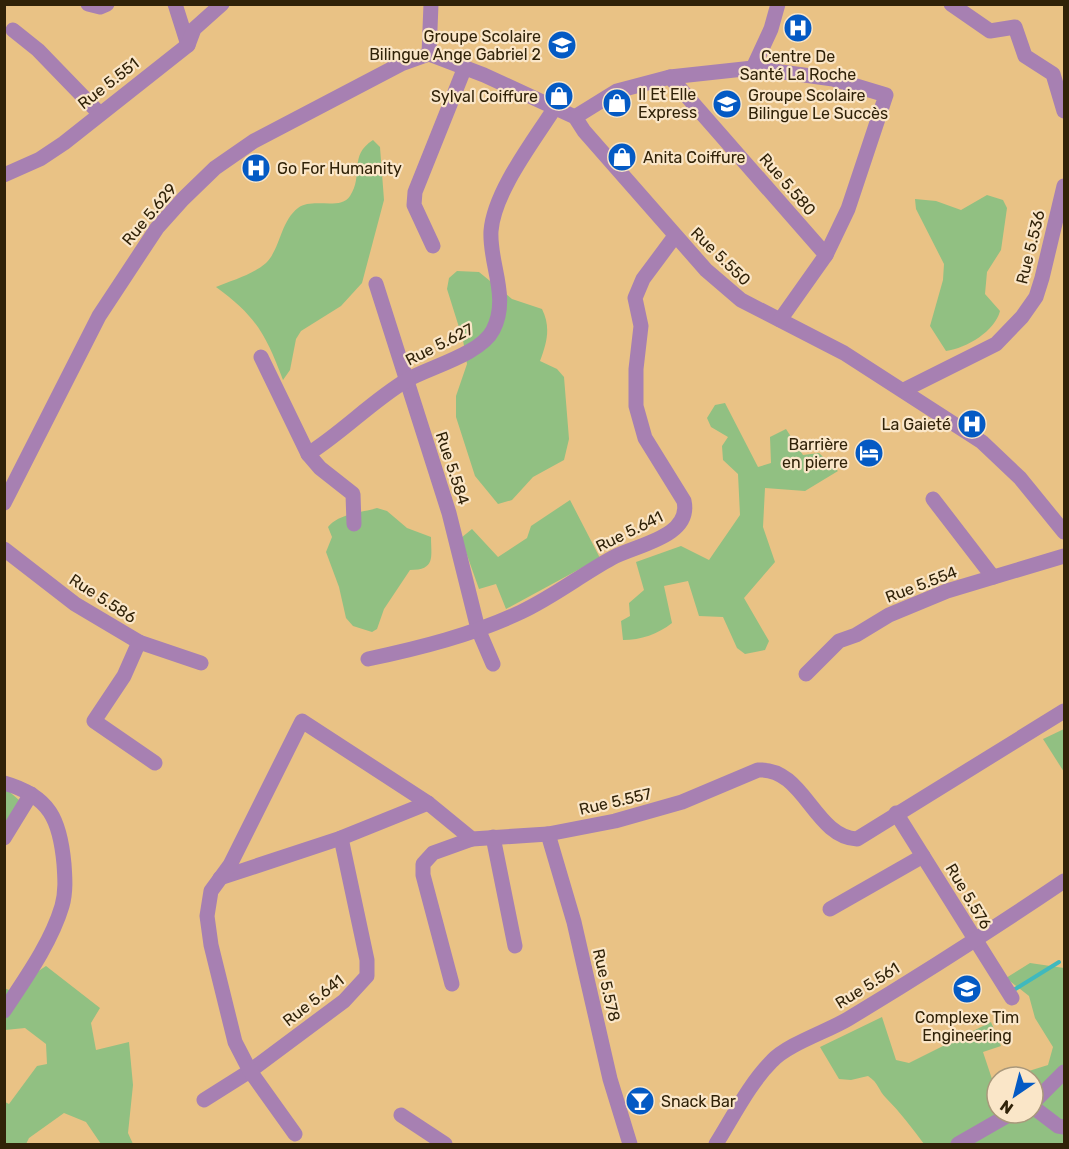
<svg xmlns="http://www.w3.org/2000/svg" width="1069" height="1149" viewBox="0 0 1069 1149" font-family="Rubik,sans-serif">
	<rect width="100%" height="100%" fill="#e9c285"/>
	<g fill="#91c082">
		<path d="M373,140L380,147L384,200L362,283L341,306L301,331L296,339L290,370L283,380C266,335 256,316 216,287C233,280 252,275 266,263C281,248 280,222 298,208C313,197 340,211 350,196C364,175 348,156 373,140Z"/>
		<path d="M987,195L1003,200L1007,208L1001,250L987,272L985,294L1000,311C995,331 967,348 946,351L930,326L943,280L944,264L916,209L915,199L936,201L961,210Z"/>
		<path d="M457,271L479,272L512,299L542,309C551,327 547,342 540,361L557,369L564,377L569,439L564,460L533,477L512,500L498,504L475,476L456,417V396L467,364L463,340L447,289L449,278Z"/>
		<path d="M725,403L758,467L771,463L770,437L786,429L803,455L819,453L838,471L805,491L765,488L763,527L775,562L744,598L769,641L765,650L745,654L737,648L723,617L699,616L688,581L664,586L672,623C658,634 641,640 623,640L621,621L630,616L629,603L644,590L636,562L681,546L709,560L740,515L738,474L723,460L722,446L728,437L711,427L707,418L715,405Z"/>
		<polygon points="570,500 600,558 506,609 496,584 479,589 461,538 472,529 498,557 527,538 531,526"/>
		<path d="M377,508L387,511L407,528L431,537C431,557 436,570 410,570L384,609L377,629L372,632L353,626L346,618L339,587L326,552L332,537L328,527C340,513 361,513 377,508Z"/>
		<polygon points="1064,729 1064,772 1043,739"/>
		<polygon points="5,788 19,800 5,827"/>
		<path d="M1030,963L1064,968V1144H924C912,1128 900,1112 886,1098C878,1090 879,1083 868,1076L851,1080L839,1079L820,1047L882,1017L896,1060L909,1063L991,1022L1001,1046L983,1052L993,1082L997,1081V1113H1033V1077H1010L1048,1065L1053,1047L1035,1018L1029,996L1006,978Z"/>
		<polygon points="46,966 100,1008 91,1023 96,1050 129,1042 133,1085 128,1133 133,1144 101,1144 86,1122 64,1113 29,1138 26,1144 5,1144 5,1102 9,1104 37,1066 47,1064 46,1044 25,1028 5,1030 4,988 22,995 34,974"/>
	</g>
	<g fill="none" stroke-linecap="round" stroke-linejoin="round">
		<polyline stroke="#40b9bd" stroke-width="4" points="1012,991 1059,962"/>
		<g stroke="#a780b2" stroke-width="15">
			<polyline points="88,4 100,7 107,4"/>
			<polyline points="175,4 188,45"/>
			<polyline points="431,4 429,54 484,75 575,117 584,131 706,270 741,300 844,353 982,442 1020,478 1064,532"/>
			<polyline points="951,4 990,31 1015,27 1025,56 1053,74 1064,111"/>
			<polyline points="13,30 38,50 99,113"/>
			<polyline points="753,68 833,79 886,95 848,209 826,255"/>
			<polyline points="670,77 826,255 780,320"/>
			<polyline points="575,117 617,91 670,77 753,68 771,29 778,4"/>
			<polyline points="4,175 40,159 64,143 188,45 194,29 222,4"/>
			<polyline points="433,246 414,205 415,192 465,67"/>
			<polyline points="376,284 449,513 478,629 493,664"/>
			<polyline points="261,357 308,454"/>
			<polyline points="904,390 996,344 1022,317 1036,297 1042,278 1064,186"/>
			<polyline points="933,499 993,577"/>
			<polyline points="4,503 99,316 157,228 183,199 215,168 254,141 401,64 429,54"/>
			<path d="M354,524L353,494L320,468L308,454C343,432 372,401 407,380C430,367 481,354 493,330C510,297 489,264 491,231C494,192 533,142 554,109"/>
			<polyline points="4,549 75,604 139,642 124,676 94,721 155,763"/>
			<polyline points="139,642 201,663"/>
			<path d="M368,659C420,648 472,635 521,612C553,597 581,575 612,558C636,545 692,537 684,501L645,438L636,406V369L641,326L635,298L643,279L675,236"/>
			<polyline points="806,674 839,641 856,635 889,615 947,591 1064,556"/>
			<path d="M4,783C50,796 60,820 64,864C65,878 66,892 62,906C51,943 25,979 4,1011"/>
			<polyline points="896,813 1012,998"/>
			<polyline points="548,834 574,922 610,1079 630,1144"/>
			<polyline points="493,837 515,946"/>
			<polyline points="4,838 31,794"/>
			<polyline points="220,878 341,838"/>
			<polyline points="830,909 923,856"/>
			<polyline points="452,984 423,875 423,864 433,853 472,839"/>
			<polyline points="204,1100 250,1071 344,1001 367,976 367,960 341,838 428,803"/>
			<polyline points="1033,1103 1064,1072"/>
			<polyline points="1033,1107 1058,1126 1064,1127"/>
			<polyline points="401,1115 445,1144"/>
			<path d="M295,1134L250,1071L235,1042L211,945L207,916L211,891L230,865L302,721L428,803L472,839L548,834L615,821L682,802L758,770C804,767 814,837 857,839L1064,711"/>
			<path d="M716,1144C733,1117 749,1084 772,1061C788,1044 826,1032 848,1019C921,975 993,929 1064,881"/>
			<polyline points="958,1144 1012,1113"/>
		</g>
	</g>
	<defs>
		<g id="hospital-disc" transform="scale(1.5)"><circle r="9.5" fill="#045ac4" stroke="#fae6c8"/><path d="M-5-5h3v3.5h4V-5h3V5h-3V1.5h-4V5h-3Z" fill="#fff"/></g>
		<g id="school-disc" transform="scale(1.5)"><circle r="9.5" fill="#045ac4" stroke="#fae6c8"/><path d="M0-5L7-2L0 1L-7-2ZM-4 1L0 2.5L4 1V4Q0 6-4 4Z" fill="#fff"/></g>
		<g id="shop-disc" transform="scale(1.5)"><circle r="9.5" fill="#045ac4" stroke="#fae6c8"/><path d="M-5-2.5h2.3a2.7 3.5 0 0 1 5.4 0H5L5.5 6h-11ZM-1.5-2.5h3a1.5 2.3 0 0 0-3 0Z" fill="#fff"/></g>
		<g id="hotel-disc" transform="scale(1.5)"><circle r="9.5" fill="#045ac4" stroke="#fae6c8"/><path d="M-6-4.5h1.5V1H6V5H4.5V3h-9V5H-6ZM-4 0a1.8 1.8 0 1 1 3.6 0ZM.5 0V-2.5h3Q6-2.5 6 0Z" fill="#fff"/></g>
		<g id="bar-disc" transform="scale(1.5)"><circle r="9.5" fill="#045ac4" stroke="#fae6c8"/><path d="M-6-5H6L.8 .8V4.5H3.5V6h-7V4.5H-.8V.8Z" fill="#fff"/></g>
	</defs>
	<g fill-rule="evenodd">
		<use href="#hospital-disc" x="798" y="28"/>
		<use href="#school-disc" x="562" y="45"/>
		<use href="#shop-disc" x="559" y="96"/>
		<use href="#shop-disc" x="617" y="103"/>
		<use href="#school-disc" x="727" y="104"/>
		<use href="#shop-disc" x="622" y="157"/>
		<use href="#hospital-disc" x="256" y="168"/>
		<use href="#hospital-disc" x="972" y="424"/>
		<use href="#hotel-disc" x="869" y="453"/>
		<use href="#school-disc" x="967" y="989"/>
		<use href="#bar-disc" x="640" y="1101"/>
	</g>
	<g text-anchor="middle" stroke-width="4.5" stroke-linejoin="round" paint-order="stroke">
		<g font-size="16" fill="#302208" stroke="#fae6c8" text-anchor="start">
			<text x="541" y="42" text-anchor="end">Groupe Scolaire<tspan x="541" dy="18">Bilingue Ange Gabriel 2</tspan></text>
			<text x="798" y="62" text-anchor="middle">Centre De<tspan x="798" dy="18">Santé La Roche</tspan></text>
			<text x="638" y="100">Il Et Elle<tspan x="638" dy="18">Express</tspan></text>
			<text x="748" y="101">Groupe Scolaire<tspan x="748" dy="18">Bilingue Le Succès</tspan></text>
			<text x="538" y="102" text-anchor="end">Sylval Coiffure</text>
			<text x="643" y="163">Anita Coiffure</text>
			<text x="277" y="174">Go For Humanity</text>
			<text x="951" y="430" text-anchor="end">La Gaieté</text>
			<text x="848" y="450" text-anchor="end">Barrière<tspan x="848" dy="18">en pierre</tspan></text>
			<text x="967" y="1023" text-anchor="middle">Complexe Tim<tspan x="967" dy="18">Engineering</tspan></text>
			<text x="661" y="1107">Snack Bar</text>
		</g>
		<g font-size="16" fill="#302208" stroke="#fae6c8">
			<text transform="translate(108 83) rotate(-38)" y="6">Rue 5.551</text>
			<text transform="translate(788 184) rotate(49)" y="6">Rue 5.580</text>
			<text transform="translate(149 214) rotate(-50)" y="6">Rue 5.629</text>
			<text transform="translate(1030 247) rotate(-76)" y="6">Rue 5.536</text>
			<text transform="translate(721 256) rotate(44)" y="6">Rue 5.550</text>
			<text transform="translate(439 344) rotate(-27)" y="6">Rue 5.627</text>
			<text transform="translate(453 468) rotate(72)" y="6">Rue 5.584</text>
			<text transform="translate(629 531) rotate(-26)" y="6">Rue 5.641</text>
			<text transform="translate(921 584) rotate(-21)" y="6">Rue 5.554</text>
			<text transform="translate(103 598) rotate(33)" y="6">Rue 5.586</text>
			<text transform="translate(615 801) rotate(-13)" y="6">Rue 5.557</text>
			<text transform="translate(969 896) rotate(59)" y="6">Rue 5.576</text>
			<text transform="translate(607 985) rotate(77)" y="6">Rue 5.578</text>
			<text transform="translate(867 985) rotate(-32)" y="6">Rue 5.561</text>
			<text transform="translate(313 1000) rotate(-38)" y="6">Rue 5.641</text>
		</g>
	</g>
	<rect width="1069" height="1149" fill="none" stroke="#302208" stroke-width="12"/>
	<g transform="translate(1015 1095) rotate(215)"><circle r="28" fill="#fae6c8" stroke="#a9987b" stroke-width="1.5"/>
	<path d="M0-4.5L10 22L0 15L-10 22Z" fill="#045ac4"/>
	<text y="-9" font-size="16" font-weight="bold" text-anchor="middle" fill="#302208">N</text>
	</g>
</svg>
